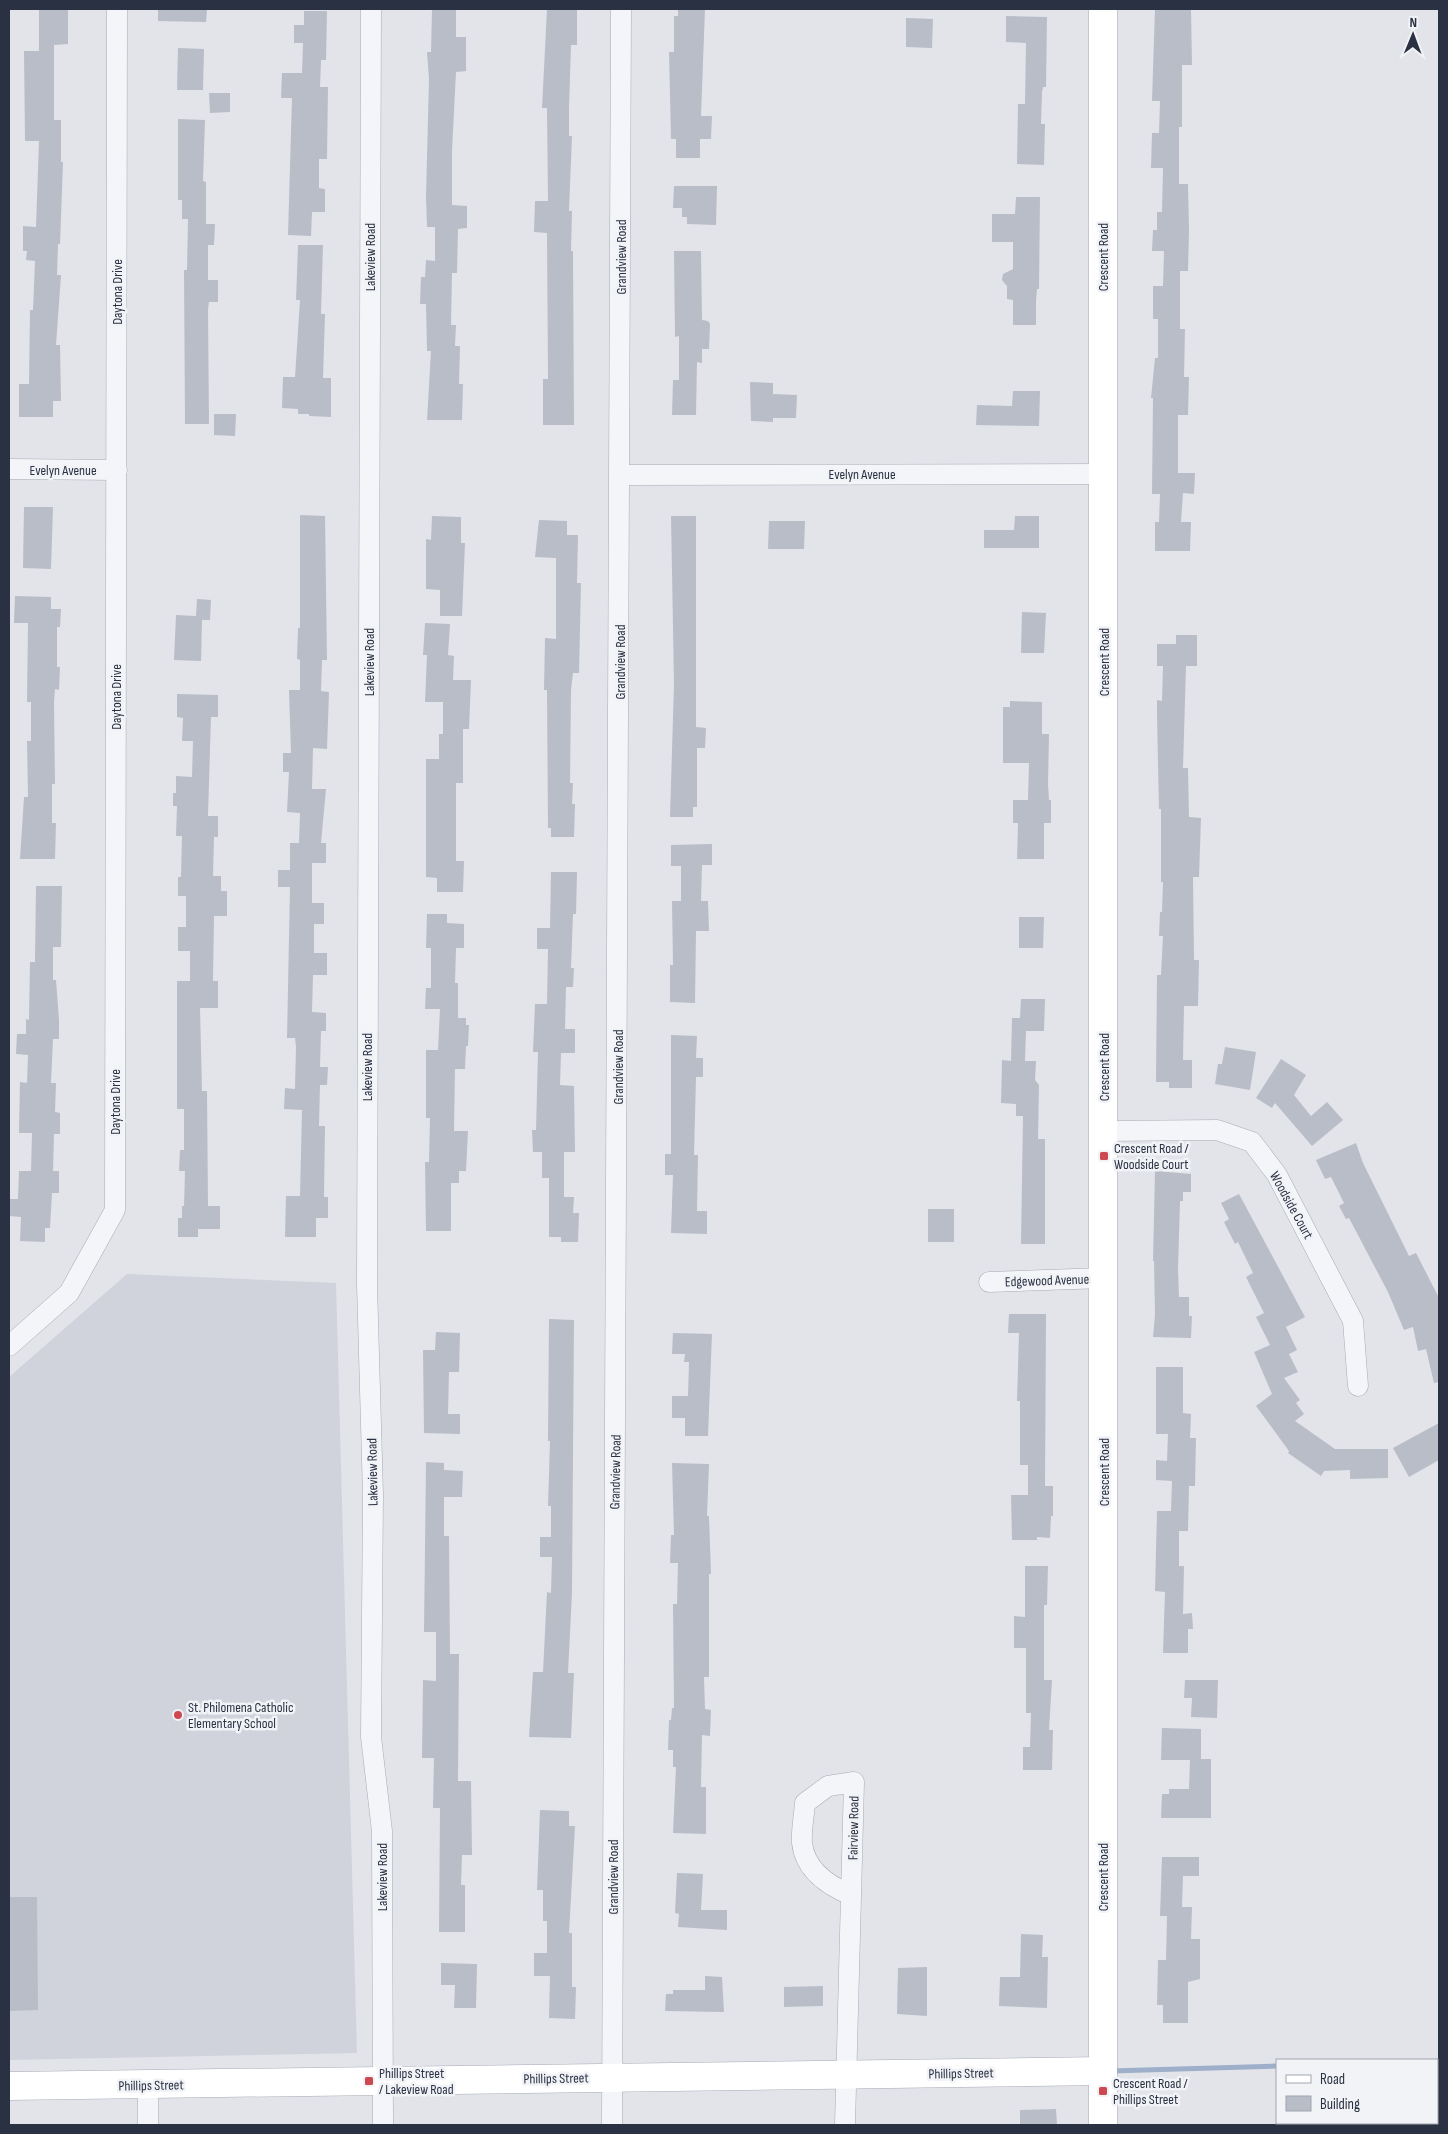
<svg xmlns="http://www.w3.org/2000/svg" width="1448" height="2134" viewBox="0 0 1448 2134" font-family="'Sofia Sans Condensed',sans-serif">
	<rect width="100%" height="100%" fill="#e2e4ea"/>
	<polygon fill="#d0d3dc" points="127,1274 336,1283 357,2053 9,2060 9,1377"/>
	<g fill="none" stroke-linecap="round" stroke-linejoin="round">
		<g stroke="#9dafc9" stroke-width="5">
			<polyline points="1437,2061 1439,2061"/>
			<polyline points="1111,2071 1277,2066"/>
		</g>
	</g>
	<g fill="#b9bdc7">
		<polygon points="68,9 68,44 54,45 54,120 61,120 61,162 63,162 60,244 58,244 57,275 61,275 56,345 60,345 61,401 53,401 53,417 19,417 19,384 29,384 30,310 33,310 35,261 26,260 27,251 23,251 23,226 36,227 39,141 25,141 24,51 39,51 39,10"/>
		<polygon points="158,9 207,9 206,22 158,21"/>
		<polygon points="432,9 456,9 456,37 466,37 466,71 456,72 452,151 452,205 467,206 467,228 458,229 457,273 452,273 451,325 456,325 455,346 460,346 459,384 463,384 462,420 427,420 431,351 427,351 426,304 420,304 421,277 425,277 426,260 435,261 435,227 427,227 426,197 429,79 427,52 431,52"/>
		<polygon points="547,9 577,9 577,45 571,45 569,108 569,136 572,136 569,211 572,211 571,251 573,251 574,425 543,425 543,379 548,379 547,233 534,232 535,201 548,201 547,108 542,108"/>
		<polygon points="678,9 705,9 701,116 712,116 711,139 700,139 700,158 676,158 676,139 671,139 669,52 674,52 674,16 678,16"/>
		<polygon points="1155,9 1191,9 1192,65 1182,65 1182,127 1179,127 1179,184 1188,184 1189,231 1188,271 1180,271 1180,329 1185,329 1184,377 1189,377 1188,415 1178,415 1178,473 1195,473 1194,494 1183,493 1181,522 1191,522 1190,551 1155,551 1155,522 1159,522 1160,494 1152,494 1153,398 1151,398 1155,358 1158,358 1158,319 1153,319 1153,286 1163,286 1164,251 1152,251 1153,230 1157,230 1157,212 1162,212 1163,168 1151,168 1152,133 1159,133 1160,101 1152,101"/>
		<polygon points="304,11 327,11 326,60 321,60 320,87 328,87 327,159 319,159 319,188 325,189 325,212 312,212 311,236 288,235 292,98 281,98 282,73 302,73 303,43 294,43 294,25 304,25"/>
		<polygon points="1006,16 1047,17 1046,87 1043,87 1042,92 1041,124 1045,124 1044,165 1017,164 1018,104 1025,104 1026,43 1006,42"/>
		<polygon points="906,18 933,19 932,48 906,47"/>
		<polygon points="178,48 204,49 203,90 177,90"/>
		<polygon points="209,93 230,93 230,112 210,113"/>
		<polygon points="178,119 205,120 203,181 206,182 206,224 215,224 214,245 208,245 208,280 218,280 218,302 209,302 208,309 209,424 185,424 184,270 187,270 188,219 182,219 182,200 178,200"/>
		<polygon points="674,186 717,186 716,225 687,224 687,217 682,217 682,208 673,208"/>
		<polygon points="1016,197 1040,197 1039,289 1037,289 1036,301 1036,325 1013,325 1013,300 1007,299 1007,286 1002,280 1003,274 1013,269 1013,242 992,242 992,214 1015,214"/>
		<polygon points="298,245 323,245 321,314 325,314 323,378 331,378 331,417 309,416 309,414 298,414 298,409 282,408 283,377 295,377 300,300 296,300"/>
		<polygon points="674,251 701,251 702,320 708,321 710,324 709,349 702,349 702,363 697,362 696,415 672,415 673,380 679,380 679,336 675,337"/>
		<polygon points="750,382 773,383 773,394 797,395 796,418 773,418 773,422 751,421"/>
		<polygon points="1013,391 1040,391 1039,426 976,425 977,405 1012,406"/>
		<polygon points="214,414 236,414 235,436 214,435"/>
		<polygon points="24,507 53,507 51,569 23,568"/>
		<polygon points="300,515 325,516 327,660 322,660 321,691 329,692 327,749 313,748 312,789 326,789 321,843 326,843 326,863 312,863 312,903 324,903 324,924 314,924 314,953 327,953 327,975 313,975 312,1012 326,1013 326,1031 321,1031 320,1067 328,1067 327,1085 320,1085 319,1126 325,1126 324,1197 328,1197 328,1218 316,1218 316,1237 285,1237 286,1196 300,1196 302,1110 284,1109 285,1088 295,1089 296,1047 295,1038 287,1038 290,887 278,887 278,870 290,870 290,843 299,843 300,813 287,812 289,772 283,772 283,753 291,753 289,690 300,690 300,660 297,659 298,628 300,628"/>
		<polygon points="432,516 461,517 461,543 465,543 462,616 440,616 440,590 426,589 426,539 431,540"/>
		<polygon points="671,516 696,516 696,727 706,728 705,748 697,748 697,807 693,807 693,817 670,817 674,684"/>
		<polygon points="1015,516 1039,516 1039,548 984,548 984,530 1014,530"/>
		<polygon points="539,520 567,521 567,535 578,535 577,583 581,583 579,673 573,673 571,690 570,783 573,783 572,804 575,804 574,837 551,837 551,828 548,828 547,690 544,690 545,638 556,639 556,558 535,557"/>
		<polygon points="769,521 805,521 804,549 768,549"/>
		<polygon points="15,596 51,597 51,609 61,609 60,627 57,627 57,667 60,667 59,690 55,689 54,702 55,784 52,784 52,823 56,823 55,859 20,859 24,797 28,797 27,741 31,741 31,702 27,702 28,623 14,623"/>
		<polygon points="197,599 211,600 210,620 202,620 201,661 174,660 176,615 196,616"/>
		<polygon points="1022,612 1046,613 1044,653 1021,653"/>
		<polygon points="425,623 450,624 448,655 454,656 453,680 471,680 469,729 463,729 463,783 456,783 456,861 464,861 463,892 437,892 437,878 426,877 426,759 439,759 439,734 443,734 443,702 425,702 427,655 423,655"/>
		<polygon points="1176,635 1197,635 1197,666 1186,666 1183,768 1188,768 1189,817 1201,818 1199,877 1193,877 1194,960 1199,960 1198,1006 1184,1006 1183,1060 1192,1060 1192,1088 1169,1088 1169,1082 1156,1082 1157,975 1161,975 1163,936 1159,936 1160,912 1162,912 1163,882 1161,882 1161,809 1159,809 1157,715 1157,700 1162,701 1163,666 1157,666 1157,644 1176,644"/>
		<polygon points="177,694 218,695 218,717 211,717 208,816 218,816 218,837 214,837 213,876 221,876 221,891 227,891 227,916 214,916 213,981 218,981 218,1008 200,1008 202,1091 207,1091 208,1206 220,1206 220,1229 198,1229 198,1237 178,1237 178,1218 182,1218 182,1206 184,1206 185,1171 179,1171 180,1150 184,1150 184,1109 177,1109 177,981 190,981 190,951 178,951 178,927 186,927 186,896 178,896 178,877 181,877 182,836 176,836 177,806 173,806 173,793 176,793 176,776 192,777 193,741 182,741 183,718 177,717"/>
		<polygon points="1010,701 1042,702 1042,734 1049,734 1048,784 1049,800 1051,800 1051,823 1044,823 1044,859 1017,859 1018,823 1013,823 1013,800 1028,800 1029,763 1003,763 1003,707 1010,707"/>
		<polygon points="712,844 712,865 702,865 701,901 708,901 709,931 696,931 695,1003 670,1002 670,965 673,965 672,901 681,901 681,866 671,866 671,845"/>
		<polygon points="551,872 577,872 576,914 573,914 571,968 574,968 573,987 566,987 565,1029 575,1029 575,1053 561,1053 560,1085 574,1086 575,1152 564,1152 564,1197 574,1197 573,1213 579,1213 578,1242 561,1242 561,1237 549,1237 549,1178 542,1178 542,1152 533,1152 532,1130 536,1130 538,1052 533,1052 535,1004 547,1004 548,949 537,949 537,928 550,928"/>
		<polygon points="36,886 62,886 61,947 53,947 53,980 56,980 59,1020 59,1039 53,1039 51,1083 56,1083 55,1112 60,1113 60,1134 54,1134 53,1171 59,1171 59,1193 52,1193 50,1228 45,1228 45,1242 20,1241 21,1217 9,1216 9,1199 18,1199 19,1171 31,1171 32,1133 19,1133 20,1082 27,1083 28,1055 16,1054 17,1034 26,1034 26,1019 29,1020 30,962 35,962"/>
		<polygon points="427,914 447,914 447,923 464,924 464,948 456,948 455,983 458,983 458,1018 466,1018 466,1025 469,1025 468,1046 466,1046 465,1069 455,1069 454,1131 468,1131 466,1171 459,1171 459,1183 451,1183 451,1231 426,1231 425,1162 429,1162 430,1118 426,1118 426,1050 438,1050 440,1009 425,1009 426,988 431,988 431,948 426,948"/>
		<polygon points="1019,917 1044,917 1043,948 1019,948"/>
		<polygon points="1021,999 1045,999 1044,1031 1026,1031 1025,1061 1036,1061 1035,1080 1039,1085 1038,1139 1045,1139 1045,1244 1021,1244 1023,1116 1016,1116 1016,1104 1001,1103 1002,1060 1011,1061 1012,1018 1020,1018"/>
		<polygon points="671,1035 697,1036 696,1058 703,1058 703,1077 696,1077 694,1155 698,1155 697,1211 707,1211 707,1234 671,1233 673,1175 665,1175 665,1154 671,1154"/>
		<polygon points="1225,1047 1256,1052 1250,1090 1215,1084 1218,1064 1222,1064"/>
		<polygon points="1281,1059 1306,1075 1294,1095 1311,1116 1327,1102 1343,1120 1312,1146 1275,1103 1272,1108 1256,1098"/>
		<polygon points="1356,1143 1363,1163 1409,1256 1416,1253 1439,1298 1439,1382 1434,1383 1426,1349 1418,1351 1413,1327 1404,1330 1388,1292 1349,1218 1346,1219 1339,1206 1344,1203 1331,1177 1325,1179 1316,1160"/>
		<polygon points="1155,1171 1191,1174 1191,1192 1183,1192 1183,1201 1180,1201 1178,1268 1179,1297 1189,1297 1189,1316 1192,1316 1191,1338 1153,1337 1155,1315 1154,1261 1153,1261"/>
		<polygon points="1239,1194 1305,1317 1286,1327 1297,1350 1289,1354 1298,1372 1284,1378 1300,1400 1296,1403 1304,1414 1295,1421 1335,1449 1388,1449 1388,1478 1350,1479 1350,1470 1324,1471 1321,1476 1288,1453 1289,1451 1256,1406 1272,1394 1254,1352 1270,1345 1256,1317 1264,1313 1246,1277 1253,1273 1238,1242 1235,1244 1224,1222 1229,1219 1221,1203"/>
		<rect x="928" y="1209" width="26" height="33"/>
		<polygon points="1009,1314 1046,1314 1045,1486 1053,1486 1053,1516 1051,1516 1050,1538 1037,1537 1037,1540 1012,1540 1011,1495 1028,1495 1028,1465 1020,1465 1020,1401 1017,1401 1019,1333 1008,1333"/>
		<polygon points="549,1319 574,1320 572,1593 568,1673 574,1673 571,1738 529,1737 533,1672 543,1672 547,1592 551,1593 552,1557 540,1557 540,1537 551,1537 551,1506 548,1506 550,1441 548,1441"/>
		<polygon points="436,1332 460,1333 459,1372 449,1372 448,1414 460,1414 460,1434 424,1433 423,1350 435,1350"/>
		<polygon points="673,1333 712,1334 708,1436 685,1436 685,1418 672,1418 672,1396 688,1396 689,1362 684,1362 685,1354 672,1354"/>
		<polygon points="1156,1367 1183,1367 1183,1413 1191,1414 1190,1438 1196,1438 1195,1486 1189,1486 1188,1531 1179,1531 1179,1566 1184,1566 1183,1614 1192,1613 1193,1629 1188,1629 1188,1653 1163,1653 1165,1592 1155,1591 1157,1511 1171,1511 1172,1481 1156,1480 1156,1460 1167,1461 1168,1434 1156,1434"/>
		<polygon points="1439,1423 1439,1460 1409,1477 1393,1448"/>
		<polygon points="426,1462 444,1463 444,1470 463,1471 462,1497 444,1497 444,1536 449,1536 450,1654 459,1654 458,1781 471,1781 472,1855 462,1855 461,1885 465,1885 465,1932 439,1932 440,1808 433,1808 434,1758 422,1758 423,1680 436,1681 436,1632 424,1632"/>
		<polygon points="672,1463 709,1464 707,1516 709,1516 711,1574 709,1574 709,1677 704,1677 705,1709 711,1710 710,1736 702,1735 701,1787 706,1787 706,1834 673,1833 676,1767 673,1767 673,1750 668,1750 669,1720 671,1720 672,1708 674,1708 673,1604 677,1604 678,1563 670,1563 671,1535 674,1535"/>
		<polygon points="1025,1566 1048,1566 1047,1605 1044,1605 1044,1680 1052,1680 1049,1730 1053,1730 1052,1770 1023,1770 1023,1747 1030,1747 1031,1713 1026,1713 1026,1648 1014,1648 1014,1616 1025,1617"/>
		<polygon points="1185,1680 1218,1680 1217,1718 1191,1717 1192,1698 1184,1698"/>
		<polygon points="1162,1728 1201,1729 1201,1759 1211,1759 1211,1818 1161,1818 1162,1794 1169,1794 1169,1789 1189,1789 1190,1760 1161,1760"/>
		<polygon points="540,1810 569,1811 569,1826 575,1826 569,1933 572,1933 572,1987 576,1987 575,2019 549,2018 550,1976 534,1976 534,1953 547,1953 547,1921 543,1921 543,1890 537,1890"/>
		<polygon points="1162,1857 1199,1857 1199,1876 1183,1876 1182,1907 1192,1907 1191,1939 1200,1939 1200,1979 1188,1982 1188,2023 1163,2023 1163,2005 1157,2005 1158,1960 1166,1960 1167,1916 1160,1916"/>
		<polygon points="677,1873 703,1874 701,1910 727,1910 727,1930 678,1927 679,1914 675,1913"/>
		<polygon points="9,1897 37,1897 38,2010 9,2011"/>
		<polygon points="1021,1934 1043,1935 1042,1957 1048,1957 1047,2008 999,2006 1000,1977 1020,1977"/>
		<polygon points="441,1963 477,1964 476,2008 454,2008 455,1985 441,1985"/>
		<polygon points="927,1967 927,2016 897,2014 898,1968"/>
		<polygon points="705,1976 722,1977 724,2012 665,2011 666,1994 673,1994 673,1990 705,1990"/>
		<polygon points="823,1986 823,2006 784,2007 784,1987"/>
		<polygon points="1056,2109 1057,2125 1020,2125 1020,2110"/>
	</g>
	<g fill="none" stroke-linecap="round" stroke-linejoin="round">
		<g stroke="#a7abb4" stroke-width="21">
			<g id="street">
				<polyline points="371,9 367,1284 373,1495 371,1737 382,1831 383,2125"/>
				<polyline points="9,469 117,470"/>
				<polyline points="621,475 1104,474"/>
				<polyline points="1104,1131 1217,1130 1252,1142 1277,1175 1353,1321 1358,1386"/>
				<polyline points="989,1282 1104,1278"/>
				<polyline points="9,1346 69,1293 115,1210 117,9"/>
				<polyline points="148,2085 148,2125"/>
				<polyline points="612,2125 621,9"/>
				<path d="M845,2125C847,2011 851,1897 854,1782L828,1786L805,1803C804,1816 801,1831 802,1843C805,1870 829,1886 851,1895"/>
			</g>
		</g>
		<g stroke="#a7abb4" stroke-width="29">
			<g id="secondary">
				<polyline points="9,2086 1103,2071"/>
				<polyline points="1103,2125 1103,9"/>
			</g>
		</g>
		<use href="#street" stroke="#f4f5f8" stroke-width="20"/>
		<use href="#secondary" stroke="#fff" stroke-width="28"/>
	</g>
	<g fill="#cd4952" stroke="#f1f3f7" stroke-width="2">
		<rect x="1099" y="1151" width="10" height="10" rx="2.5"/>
		<circle cx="178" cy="1715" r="5"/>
		<rect x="364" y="2076" width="10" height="10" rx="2.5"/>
		<rect x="1098" y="2086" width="10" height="10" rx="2.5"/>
	</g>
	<g text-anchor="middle" stroke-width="5" stroke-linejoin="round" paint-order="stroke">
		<g font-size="14" fill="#2a3142" stroke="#f1f3f7">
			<text transform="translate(370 257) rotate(-90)" y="5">Lakeview Road</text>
			<text transform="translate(621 257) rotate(-90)" y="5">Grandview Road</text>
			<text transform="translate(1103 257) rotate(-90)" y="5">Crescent Road</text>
			<text transform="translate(117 292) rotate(-90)" y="5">Daytona Drive</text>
			<text x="63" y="475">Evelyn Avenue</text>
			<text x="862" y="479">Evelyn Avenue</text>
			<text transform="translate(369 662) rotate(-90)" y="5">Lakeview Road</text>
			<text transform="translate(620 662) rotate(-90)" y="5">Grandview Road</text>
			<text transform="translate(1104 662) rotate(-90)" y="5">Crescent Road</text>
			<text transform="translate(116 697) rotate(-90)" y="5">Daytona Drive</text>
			<text transform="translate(367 1067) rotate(-90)" y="5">Lakeview Road</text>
			<text transform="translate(618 1067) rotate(-90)" y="5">Grandview Road</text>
			<text transform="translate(1104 1067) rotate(-90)" y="5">Crescent Road</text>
			<text transform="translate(115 1102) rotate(-90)" y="5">Daytona Drive</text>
			<text transform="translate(1292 1205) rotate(61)" y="5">Woodside Court</text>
			<text transform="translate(1047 1280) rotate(-2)" y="5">Edgewood Avenue</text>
			<text transform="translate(372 1472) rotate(-91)" y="5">Lakeview Road</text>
			<text transform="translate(615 1472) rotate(-89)" y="5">Grandview Road</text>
			<text transform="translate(1104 1472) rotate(-90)" y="5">Crescent Road</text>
			<text transform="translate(853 1828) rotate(-89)" y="5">Fairview Road</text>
			<text transform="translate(382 1877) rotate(-90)" y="5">Lakeview Road</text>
			<text transform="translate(613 1877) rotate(-90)" y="5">Grandview Road</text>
			<text transform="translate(1103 1877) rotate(-90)" y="5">Crescent Road</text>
			<text transform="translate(961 2073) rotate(-1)" y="5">Phillips Street</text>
			<text transform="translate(556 2078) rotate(-1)" y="5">Phillips Street</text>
			<text transform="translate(151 2085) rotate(-1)" y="5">Phillips Street</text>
		</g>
		<g font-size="14" fill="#2a3142" stroke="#f1f3f7" text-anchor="start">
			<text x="1114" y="1153">Crescent Road /<tspan x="1114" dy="16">Woodside Court</tspan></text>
			<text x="188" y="1712">St. Philomena Catholic<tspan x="188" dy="16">Elementary School</tspan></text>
			<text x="379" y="2078">Phillips Street<tspan x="379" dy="16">/ Lakeview Road</tspan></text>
			<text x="1113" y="2088">Crescent Road /<tspan x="1113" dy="16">Phillips Street</tspan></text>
		</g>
	</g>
	<rect width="1448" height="2134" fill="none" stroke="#2a3142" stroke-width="20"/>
	<rect x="1276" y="2059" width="162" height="65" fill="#f1f3f7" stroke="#a1a5af"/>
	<rect x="1286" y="2075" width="25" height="8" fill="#ffffff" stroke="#a1a5af"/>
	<text x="1320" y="2084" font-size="15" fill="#2a3142">Road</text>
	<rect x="1286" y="2096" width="25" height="15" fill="#b9bdc7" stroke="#a1a5af"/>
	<text x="1320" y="2109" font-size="15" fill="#2a3142">Building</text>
	<g transform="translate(1413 35) rotate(1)" stroke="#f1f3f7" stroke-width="4" paint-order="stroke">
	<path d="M0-4L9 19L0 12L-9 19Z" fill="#2a3142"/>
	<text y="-8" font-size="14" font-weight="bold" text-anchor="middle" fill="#2a3142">N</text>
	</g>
</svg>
